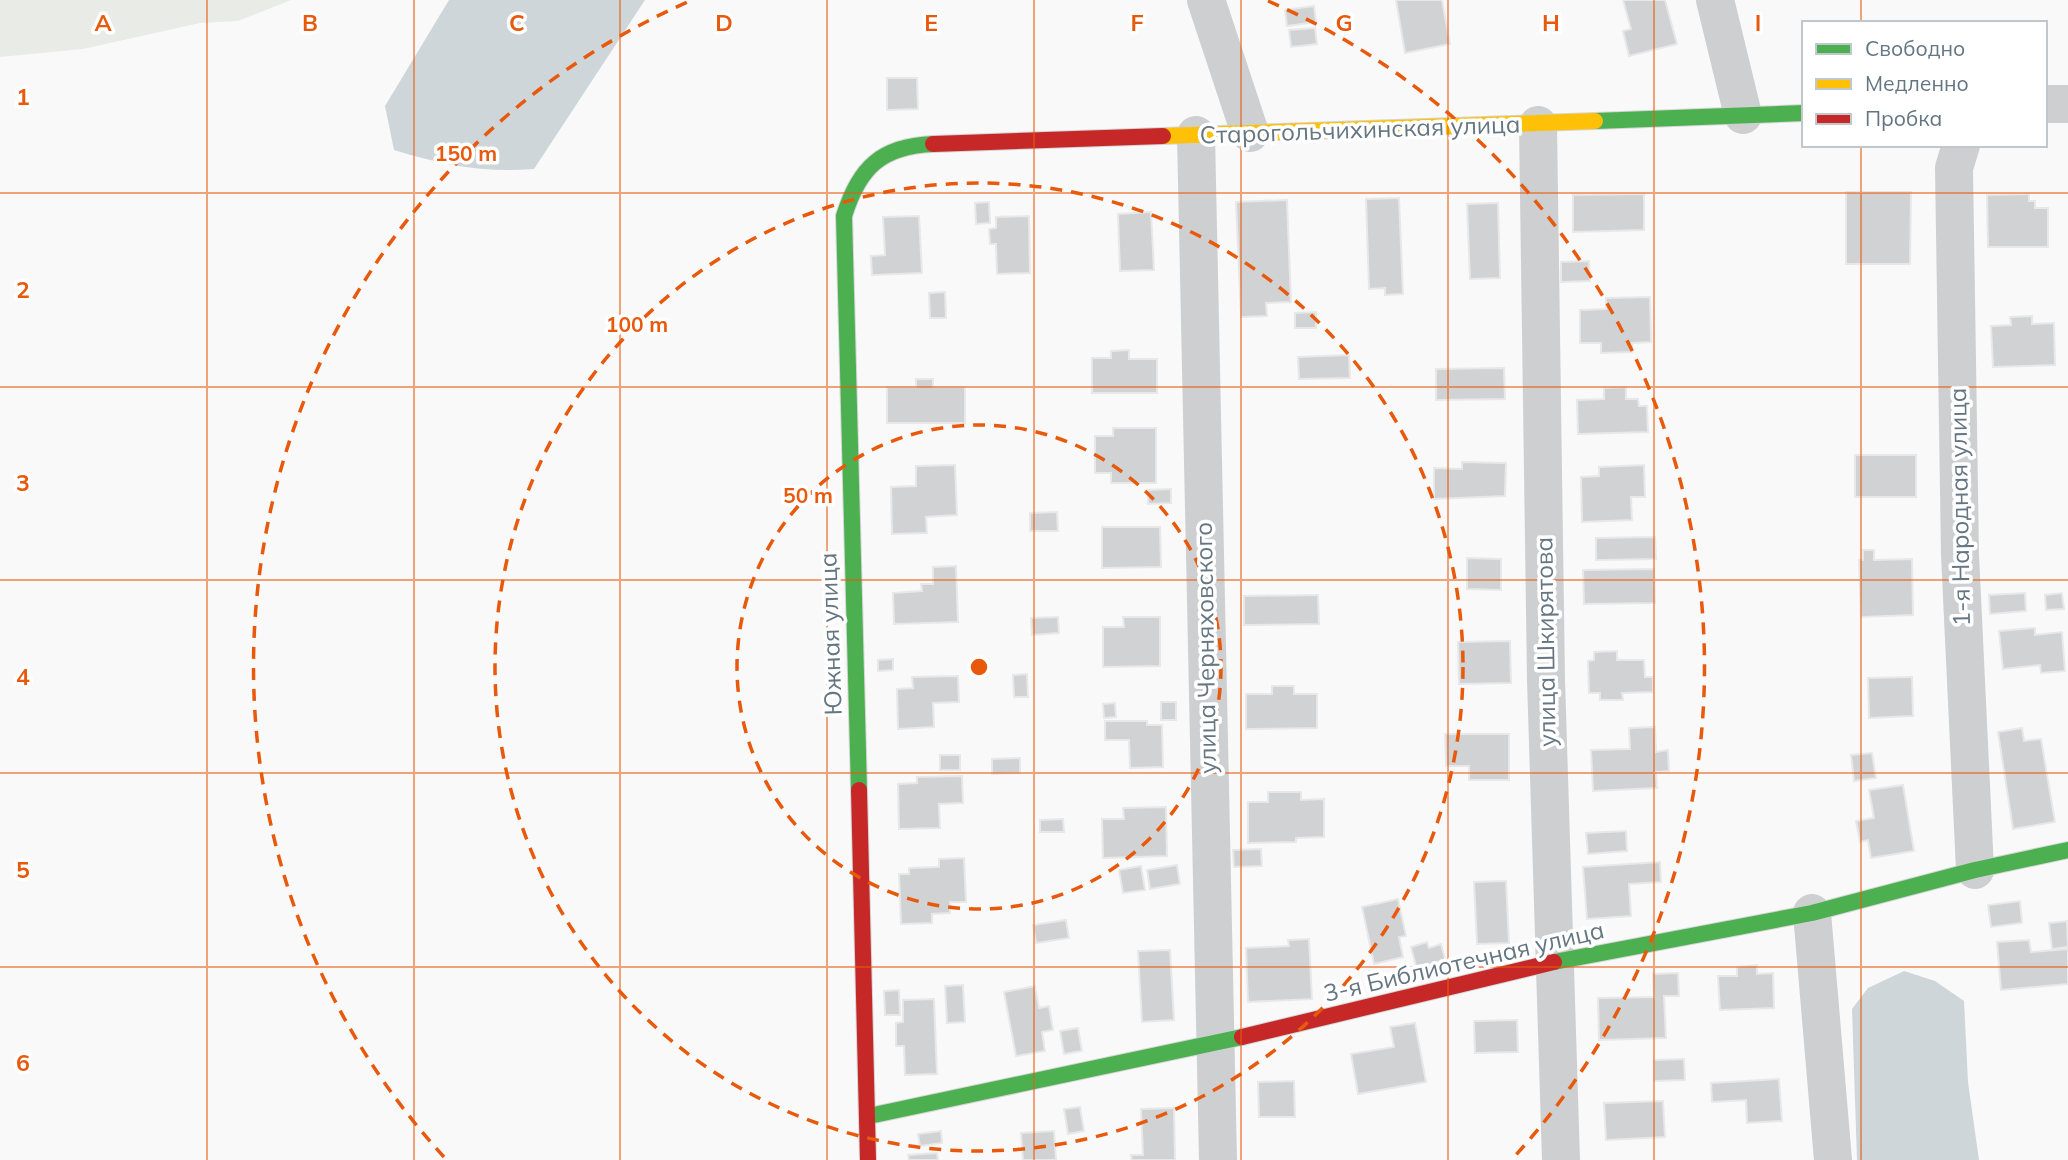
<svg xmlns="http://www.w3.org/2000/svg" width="2068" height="1160" viewBox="0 0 2068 1160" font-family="Mulish,sans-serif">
	<rect width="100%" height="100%" fill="#f9f9f9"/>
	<polygon fill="#e8ebe6" points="0,0 291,0 238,21 200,23 83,49 0,57"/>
	<g fill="#ced6d9">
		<path d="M449,0H645L534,169C484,173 442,165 394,150L385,106Z"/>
		<polygon points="1904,971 1935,981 1964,1001 1968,1082 1979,1160 1857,1160 1852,1009 1868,988"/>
	</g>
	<g fill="#d0d2d3" stroke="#e8e8e8" stroke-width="2">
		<polygon points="1396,0 1442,0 1450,44 1405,53"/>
		<polygon points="1623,0 1665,0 1677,44 1629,56 1623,31 1631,29"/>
		<polygon points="1314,6 1316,22 1287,26 1285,10"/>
		<polygon points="1315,28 1317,44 1291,47 1289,30"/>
		<polygon points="887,78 917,78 918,109 887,110"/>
		<polygon points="1846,192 1911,192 1910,264 1846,264"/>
		<polygon points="1644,194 1644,230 1573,232 1573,195"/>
		<polygon points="2029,194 2029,201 2035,201 2035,208 2048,208 2048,247 1988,247 1987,195"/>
		<polygon points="1399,198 1403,294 1385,295 1385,288 1369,289 1366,199"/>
		<polygon points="1287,200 1291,302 1266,303 1267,316 1241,317 1236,202"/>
		<polygon points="989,202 990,223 976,224 975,203"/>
		<polygon points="1498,203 1500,278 1470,279 1467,204"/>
		<polygon points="1151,212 1154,270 1120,271 1118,214"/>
		<polygon points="919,216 922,273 872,275 871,256 885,255 883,217"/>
		<polygon points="1029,216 1030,273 997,274 996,244 990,244 989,229 996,228 996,217"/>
		<polygon points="1589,261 1590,281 1561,282 1561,262"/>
		<polygon points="945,292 946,318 930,318 929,293"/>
		<polygon points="1650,297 1651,342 1632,343 1632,352 1601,353 1601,343 1580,343 1580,310 1606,309 1606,298"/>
		<polygon points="1316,312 1316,328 1295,328 1295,313"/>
		<polygon points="2032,316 2032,324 2054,323 2055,365 1993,367 1991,326 2011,325 2010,317"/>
		<polygon points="1129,350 1129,359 1157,359 1157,393 1092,393 1092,358 1111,358 1111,351"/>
		<polygon points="1349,355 1350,378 1299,379 1298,357"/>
		<polygon points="1504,368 1505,399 1436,400 1436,369"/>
		<polygon points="916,379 933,379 933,387 965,387 965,423 887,423 887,387 916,387"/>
		<polygon points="1626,387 1626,399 1638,399 1639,406 1647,406 1648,432 1578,434 1577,400 1604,399 1604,388"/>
		<polygon points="1113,428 1156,428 1156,483 1111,483 1111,473 1095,473 1095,436 1113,436"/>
		<rect x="1855" y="455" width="61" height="42"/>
		<polygon points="1462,462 1506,463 1505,496 1434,499 1434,468 1462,469"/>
		<polygon points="955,465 957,515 926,517 927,533 892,534 891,487 916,486 916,466"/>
		<polygon points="1644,465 1645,497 1631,497 1632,520 1582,522 1581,477 1599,476 1599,467"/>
		<polygon points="1171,489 1171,503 1148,504 1148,490"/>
		<polygon points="1057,512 1058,531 1030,531 1030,513"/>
		<polygon points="1102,527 1160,527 1161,567 1102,568"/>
		<polygon points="1655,537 1656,559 1596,560 1596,538"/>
		<polygon points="1863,550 1874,550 1874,560 1912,559 1913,615 1861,617 1859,560 1863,560"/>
		<polygon points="1467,558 1501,559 1501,590 1467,589"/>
		<polygon points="956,566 958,622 894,624 893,593 922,591 921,584 933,584 933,567"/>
		<polygon points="1654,569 1655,603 1584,604 1583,570"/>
		<polygon points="2025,593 2026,611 1990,614 1989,595"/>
		<polygon points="2062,593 2064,609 2046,610 2045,595"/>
		<polygon points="1318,595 1319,624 1244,625 1244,596"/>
		<polygon points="1058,617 1059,633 1032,635 1031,618"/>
		<polygon points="1123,617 1160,617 1160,666 1103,667 1103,627 1124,627"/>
		<polygon points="2035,628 2035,635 2062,632 2065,671 2041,673 2040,665 2003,669 1999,631"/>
		<polygon points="1510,641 1511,683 1459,684 1458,642"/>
		<polygon points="1617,651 1617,660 1644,660 1645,677 1653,677 1653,692 1622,693 1623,700 1600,700 1600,693 1589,693 1588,661 1594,660 1594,652"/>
		<polygon points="893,659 893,670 878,671 878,660"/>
		<polygon points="1027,674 1028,697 1014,697 1013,675"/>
		<polygon points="958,676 959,702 933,703 934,727 898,729 897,689 913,688 912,677"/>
		<polygon points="1912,677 1913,716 1869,718 1868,678"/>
		<polygon points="1272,686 1294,686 1294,694 1317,694 1317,728 1246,729 1246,694 1272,694"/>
		<rect x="1161" y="702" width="15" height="18"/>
		<polygon points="1115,703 1116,717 1104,718 1103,704"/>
		<polygon points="1105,721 1147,721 1147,725 1162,725 1163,767 1130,768 1129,740 1105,740"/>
		<polygon points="1655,727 1656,752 1668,750 1669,771 1656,772 1657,788 1593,791 1591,750 1630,749 1629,728"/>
		<polygon points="2022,728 2024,741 2041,739 2055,822 2013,829 1998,732"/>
		<polygon points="1445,734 1509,734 1509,780 1469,780 1469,766 1446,766"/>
		<polygon points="1872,753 1876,778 1854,781 1851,755"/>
		<rect x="940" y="755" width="20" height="15"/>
		<polygon points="1020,758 1020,773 992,774 992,759"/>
		<polygon points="962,776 963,803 939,804 940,828 899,829 898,784 917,783 917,777"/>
		<polygon points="1903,785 1914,851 1871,858 1868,840 1860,842 1856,821 1874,818 1869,790"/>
		<polygon points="1268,792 1301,792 1301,800 1324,799 1324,837 1296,838 1296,842 1248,843 1248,802 1268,802"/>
		<polygon points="1166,807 1167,856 1103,858 1102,819 1124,819 1123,808"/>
		<polygon points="1063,819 1064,832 1040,832 1040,820"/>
		<polygon points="1626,831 1627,851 1588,854 1586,833"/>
		<polygon points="1261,849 1262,866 1234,867 1233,850"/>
		<polygon points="964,858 966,902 950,902 950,913 932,914 932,923 901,924 899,874 909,874 909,868 939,867 939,859"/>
		<polygon points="1660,862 1661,882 1629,884 1631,916 1587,919 1583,867"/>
		<polygon points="1177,865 1180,884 1150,889 1147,870"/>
		<polygon points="1141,866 1145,890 1123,893 1119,870"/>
		<polygon points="1506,881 1509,943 1477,944 1474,882"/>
		<polygon points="1398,899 1406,936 1399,937 1403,957 1374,964 1362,907"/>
		<polygon points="2020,901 2022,923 1991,927 1988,905"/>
		<polygon points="1066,920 1069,938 1036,943 1033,925"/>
		<polygon points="2067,921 2068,947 2052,949 2049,923"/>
		<polygon points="1309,939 1312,999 1248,1002 1246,948 1289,946 1288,940"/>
		<polygon points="2029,940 2031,952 2068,949 2068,984 2001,990 1997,942"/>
		<polygon points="1427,942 1429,948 1441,944 1447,966 1418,974 1411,947"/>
		<polygon points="1170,950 1174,1020 1142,1022 1138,951"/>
		<polygon points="1757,965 1757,974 1773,973 1774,1008 1720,1010 1718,976 1737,976 1737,967"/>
		<polygon points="1678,973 1679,996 1664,996 1666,1038 1599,1040 1598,998 1654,997 1653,974"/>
		<polygon points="963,985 965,1022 947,1023 945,986"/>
		<polygon points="1035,986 1039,1008 1049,1006 1053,1030 1042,1032 1045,1051 1016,1056 1004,992"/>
		<polygon points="899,990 900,1015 885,1015 884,991"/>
		<polygon points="934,999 937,1074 905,1075 904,1046 896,1046 896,1023 903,1022 903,1000"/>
		<polygon points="1517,1020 1518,1052 1475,1053 1474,1021"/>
		<polygon points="1415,1023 1426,1082 1358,1094 1351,1054 1394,1047 1390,1027"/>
		<polygon points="1078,1028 1082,1051 1064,1054 1060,1031"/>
		<polygon points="1684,1059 1685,1080 1654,1081 1654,1060"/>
		<polygon points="1779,1079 1782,1121 1747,1123 1746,1100 1712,1102 1711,1083"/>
		<polygon points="1294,1081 1295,1117 1259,1117 1258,1082"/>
		<polygon points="1663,1101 1665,1137 1606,1140 1604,1103"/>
		<polygon points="1080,1107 1084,1131 1068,1134 1064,1109"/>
		<polygon points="1174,1108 1175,1160 1132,1160 1131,1155 1143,1155 1141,1109"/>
		<polygon points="941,1131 942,1143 920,1146 918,1134"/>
		<polygon points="1054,1131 1056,1160 1023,1160 1021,1133"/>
		<polygon points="937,1153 938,1160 909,1160 908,1155"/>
	</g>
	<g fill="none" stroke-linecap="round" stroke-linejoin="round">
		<g stroke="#d5d6d7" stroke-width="18">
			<g id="fast">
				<polyline points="1595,121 1804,113"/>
				<path d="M859,790L844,216C859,168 881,146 933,144"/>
				<polyline points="1554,962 1812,913 1975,870 2068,850"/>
				<polyline points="869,1116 1242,1037"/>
			</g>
		</g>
		<g stroke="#d5d6d7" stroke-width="18">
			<polyline id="slow" points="1163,136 1595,121"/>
		</g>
		<g stroke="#d5d6d7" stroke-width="18">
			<g id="jam">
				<polyline points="933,144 1163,136"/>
				<polyline points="859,790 868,1160"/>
				<polyline points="1242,1037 1554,962"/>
			</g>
		</g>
		<g stroke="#cecfd0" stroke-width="38">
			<polyline points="1206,0 1250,133"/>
			<polyline points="1715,0 1743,115"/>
			<polyline points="2045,104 2068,104"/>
			<polyline points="1538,125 1546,680 1561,1160"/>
			<polyline points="1196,135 1218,1160"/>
			<polyline points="1961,145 1954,168 1960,555 1975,870"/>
			<polyline points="1812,913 1833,1160"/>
		</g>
		<use href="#fast" stroke="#4caf50" stroke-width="16"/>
		<use href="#slow" stroke="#ffc107" stroke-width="16"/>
		<use href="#jam" stroke="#c62828" stroke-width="16"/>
	</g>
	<path fill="none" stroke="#e8590c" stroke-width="2" stroke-opacity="0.55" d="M207,0V1160M414,0V1160M620,0V1160M827,0V1160M1034,0V1160M1241,0V1160M1448,0V1160M1654,0V1160M1861,0V23M1861,145V1160M0,193H2068M0,387H2068M0,580H2068M0,773H2068M0,967H2068"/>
	<g fill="none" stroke="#e8590c" stroke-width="3.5" stroke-dasharray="12 9">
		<circle cx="979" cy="667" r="242"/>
		<circle cx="979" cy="667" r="484"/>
		<path d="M444 1157A726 726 0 0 1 690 1M1268 1A726 726 0 0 1 1514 1157"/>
	</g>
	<g text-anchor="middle" stroke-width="7" stroke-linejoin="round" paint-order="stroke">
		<g font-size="24" fill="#657683" stroke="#fff">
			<text transform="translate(1360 130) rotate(-2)" y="8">Старогольчихинская улица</text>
			<text transform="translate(1960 507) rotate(-91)" y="8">1-я Народная улица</text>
			<text transform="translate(831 634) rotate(-92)" y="8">Южная улица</text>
			<text transform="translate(1546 642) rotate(-91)" y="8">улица Шкирятова</text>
			<text transform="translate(1206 648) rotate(-91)" y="8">улица Черняховского</text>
			<text transform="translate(1464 962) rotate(-13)" y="8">3-я Библиотечная улица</text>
		</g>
	</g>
	<g font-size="23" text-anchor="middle" font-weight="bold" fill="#e8590c" stroke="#fff" stroke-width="7" stroke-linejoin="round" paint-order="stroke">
		<text x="103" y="31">A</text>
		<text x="310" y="31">B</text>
		<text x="517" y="31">C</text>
		<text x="724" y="31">D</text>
		<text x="931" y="31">E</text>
		<text x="1137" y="31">F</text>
		<text x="1344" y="31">G</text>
		<text x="1551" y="31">H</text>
		<text x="1758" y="31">I</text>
		<text x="23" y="105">1</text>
		<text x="23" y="298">2</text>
		<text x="23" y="491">3</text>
		<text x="23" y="685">4</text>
		<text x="23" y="878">5</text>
		<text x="23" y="1071">6</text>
	</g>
	<circle cx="979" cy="667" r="10" fill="#e8590c" stroke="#fff" stroke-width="3.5"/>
	<g font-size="21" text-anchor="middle" font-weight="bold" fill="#e8590c" stroke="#fff" stroke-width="7" stroke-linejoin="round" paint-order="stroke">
		<text x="466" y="161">150 m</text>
		<text x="637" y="332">100 m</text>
		<text x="808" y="503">50 m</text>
	</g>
	<rect x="1802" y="21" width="245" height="126" fill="#ffffff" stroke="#c1c8cd" stroke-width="2"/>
	<rect x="1816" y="44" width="35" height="10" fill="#4caf50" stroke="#c1c8cd" stroke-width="2"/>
	<text x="1865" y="56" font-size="21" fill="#657683">Свободно</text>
	<rect x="1816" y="79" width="35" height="10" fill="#ffc107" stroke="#c1c8cd" stroke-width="2"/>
	<text x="1865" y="91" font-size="21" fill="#657683">Медленно</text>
	<rect x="1816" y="114" width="35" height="10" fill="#c62828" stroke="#c1c8cd" stroke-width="2"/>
	<text x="1865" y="126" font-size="21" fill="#657683">Пробка</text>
</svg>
